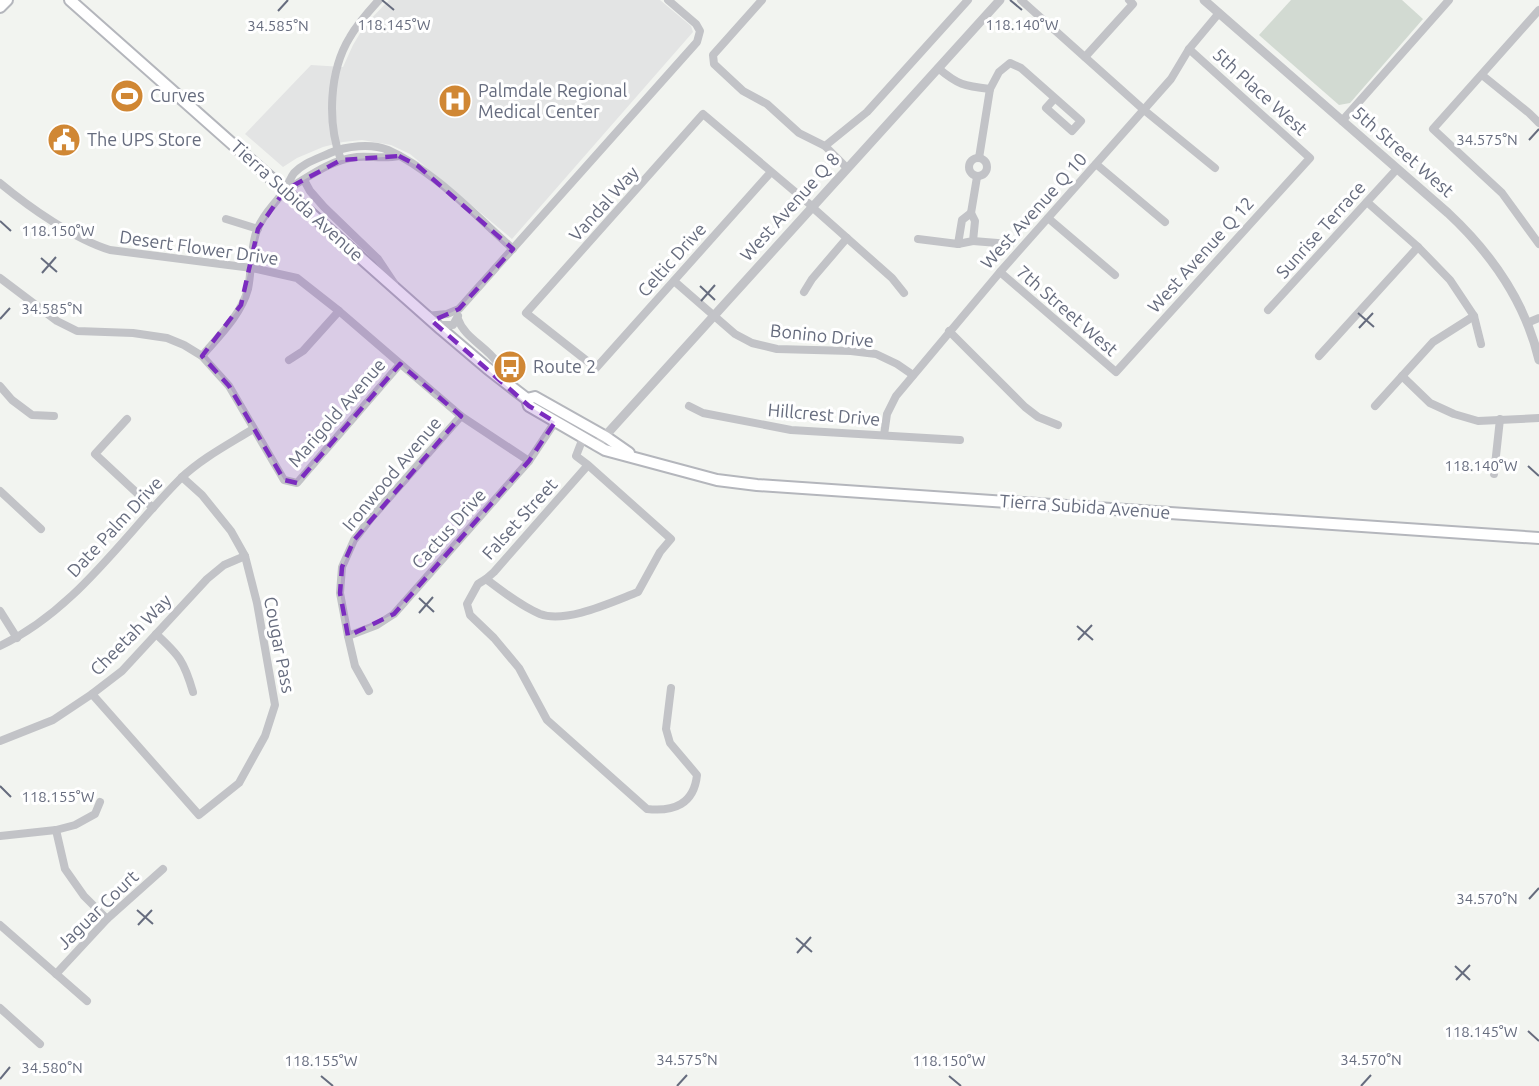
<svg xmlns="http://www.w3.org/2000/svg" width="1539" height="1086" viewBox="0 0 1539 1086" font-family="Ubuntu,sans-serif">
	<rect width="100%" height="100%" fill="#f2f4f0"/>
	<polygon fill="#e3e4e4" points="389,0 660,0 691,26 693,32 512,239 410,154 391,145 362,140 343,142 323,147 297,158 283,167 245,134 311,65 343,67 353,45 365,25"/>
	<polygon fill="#d2dad2" points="1291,0 1402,0 1423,19 1350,103 1339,105 1259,35"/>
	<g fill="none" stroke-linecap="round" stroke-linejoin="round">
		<g stroke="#b4b6bc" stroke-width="14">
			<g id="secondary">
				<polyline points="70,0 441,329 487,368 527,399 529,406 605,450 717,480 757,485 1539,538"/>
				<polyline points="0,7 7,0"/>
				<polyline points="527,399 535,397 606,437 629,453"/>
			</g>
		</g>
		<g stroke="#c2c3c7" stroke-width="8">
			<polyline points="762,0 713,55 714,64 743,91 767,104 799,133 825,146 867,112 968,0"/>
			<polyline points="1021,0 1144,110 1215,168"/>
			<polyline points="1539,10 1433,129 1502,193 1539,244"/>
			<polyline points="1085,57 1133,4 1129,0"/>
			<path d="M938,68C958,85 964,86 990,89"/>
			<polyline points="1482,75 1529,113 1539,123"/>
			<polyline points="1342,121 1449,0"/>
			<polyline points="825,146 847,168"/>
			<circle cx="978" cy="167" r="9"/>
			<polyline points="979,158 990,89 999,72 1010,63 1021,68 1081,121 1072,131 1046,108 1055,98"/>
			<path d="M341,160C327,123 329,71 350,37C358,23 368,12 379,0"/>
			<polyline points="1096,164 1165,222"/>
			<polyline points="771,172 596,368 526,313 703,114 813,207"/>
			<polyline points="304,180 310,191 324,207 378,259 394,283"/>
			<path d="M0,183C29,207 74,239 110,250L252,268L297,278L339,311L461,416L529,461"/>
			<path d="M286,190C309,177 329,160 357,157C371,156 385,159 399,156"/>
			<polyline points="1367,202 1418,247 1450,280 1474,316 1481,344"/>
			<polyline points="812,207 892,278 904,293"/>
			<polyline points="1048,218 1115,275"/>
			<polyline points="226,219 258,229"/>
			<polyline points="918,239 958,244 973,241 975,221 971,213 977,177"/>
			<polyline points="973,241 1010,244"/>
			<polyline points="958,244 962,220 971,213"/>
			<polyline points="1000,272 1116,372 1310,158 1189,49"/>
			<polyline points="0,278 57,321 77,331 133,333 167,338 184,345 202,356 229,386 284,480 297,483 400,364"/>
			<polyline points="674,281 735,334 752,343 777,349 851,351 876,354 897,364 913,375"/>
			<polyline points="804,292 812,279 847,238"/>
			<polyline points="1268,310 1396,170"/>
			<polyline points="426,316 447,314 459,309 697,42 700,31 696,24 668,0"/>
			<path d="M458,319C464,337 485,346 496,361C500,367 503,375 506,383"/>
			<polyline points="1527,323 1539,318"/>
			<polyline points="437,325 453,325 458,316"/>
			<polyline points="949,331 1025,407 1038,417 1058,425"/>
			<path d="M202,356C219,336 241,315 248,289C252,269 250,249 257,230C264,212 276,204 285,189C289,184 290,178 294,173C303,163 317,159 330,153C346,146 371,143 388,150C433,170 476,216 513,249"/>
			<polyline points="1319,356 1418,247"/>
			<polyline points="289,360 303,351 339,311"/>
			<polyline points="1402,376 1430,403 1454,414 1478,421 1539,418"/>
			<polyline points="0,386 12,400 32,415 54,416"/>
			<polyline points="689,406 703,413 791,430 960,440"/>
			<polyline points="1375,406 1433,342 1474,316"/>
			<polyline points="127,419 95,454 153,508"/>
			<polyline points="884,435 887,414 896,396 1000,272 1171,79 1189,49 1219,13"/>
			<path d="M583,438L576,456L588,465L671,539L660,552L638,592C614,601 566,624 540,614C521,606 502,591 486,579L494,572L588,465"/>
			<polyline points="1494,474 1500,419"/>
			<polyline points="0,491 41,529"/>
			<path d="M486,579L478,584L467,604L470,615L494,638L519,668L547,720L647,809C674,812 694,804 697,775L670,743L666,729L671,688"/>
			<polyline points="0,611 17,638"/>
			<path d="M156,634C179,655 184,661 193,692"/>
			<polyline points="348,636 377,625 394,614 529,461 555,422"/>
			<path d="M0,646C76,610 123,536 181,478C202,458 229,444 253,429"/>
			<polyline points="369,691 355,666 348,636 340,593 342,567 354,540 372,517 461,416"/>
			<polyline points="92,694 199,815 239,783 265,736 275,705 257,603 245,556 231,531 202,495 182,477"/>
			<polyline points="0,741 53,720 92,694 122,671 207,579 224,565 245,556"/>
			<polyline points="56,830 65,869 84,896 107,919"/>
			<polyline points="0,836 56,830 75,825 95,814 100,802"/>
			<polyline points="0,925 87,1001"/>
			<polyline points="56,974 107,919 163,869"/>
			<polyline points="0,1008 40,1044"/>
		</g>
		<g stroke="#c2c3c7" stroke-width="9">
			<path d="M1204,0L1448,213C1492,254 1525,301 1539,360"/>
			<polyline points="596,446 1000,0"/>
		</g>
		<use href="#secondary" stroke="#fff" stroke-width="10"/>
	</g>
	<path fill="#7b2cbf" fill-opacity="0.2" stroke="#7b2cbf" stroke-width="4.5" stroke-dasharray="12 8" stroke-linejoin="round" d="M399,156L418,166L513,249L459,309L432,321L529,406L555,422L529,461L394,614L348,636L340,593L342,567L354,540L461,416L400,364L297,483L284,480L229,386L202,356L241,305L258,229L285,190L341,160Z"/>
	<path fill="none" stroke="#666c7e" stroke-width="2" d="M382,0L394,10M1010,0L1022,10M278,11L288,0M1529,140L1539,129M0,221L11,231M41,258L57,272M42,273L56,257M700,286L715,300M701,301L715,285M1358,313L1374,327M0,319L10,308M1359,328L1373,313M1528,466L1539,476M419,598L434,612M419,613L433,597M1077,626L1093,640M1078,640L1092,625M0,786L11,797M1529,899L1539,888M137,910L153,924M138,925L152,910M796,938L812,952M797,953L811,937M1455,966L1470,980M1456,980L1470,965M1528,1031L1539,1041M321,1076L333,1086M949,1076L961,1086M0,1079L10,1067M677,1086L687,1075M1361,1086L1371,1075"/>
	<defs>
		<g id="stadium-disc" transform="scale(1.725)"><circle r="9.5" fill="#d08734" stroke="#fff"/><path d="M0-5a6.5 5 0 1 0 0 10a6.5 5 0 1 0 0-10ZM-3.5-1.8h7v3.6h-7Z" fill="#fff"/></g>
		<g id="hospital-disc" transform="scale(1.725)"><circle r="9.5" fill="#d08734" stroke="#fff"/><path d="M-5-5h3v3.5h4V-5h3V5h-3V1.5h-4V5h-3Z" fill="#fff"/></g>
		<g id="civic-disc" transform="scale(1.725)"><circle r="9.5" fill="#d08734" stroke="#fff"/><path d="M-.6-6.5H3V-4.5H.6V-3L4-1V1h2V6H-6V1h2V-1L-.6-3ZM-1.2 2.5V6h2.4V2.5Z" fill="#fff"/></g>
		<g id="bus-disc" transform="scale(1.725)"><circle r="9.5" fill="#d08734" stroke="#fff"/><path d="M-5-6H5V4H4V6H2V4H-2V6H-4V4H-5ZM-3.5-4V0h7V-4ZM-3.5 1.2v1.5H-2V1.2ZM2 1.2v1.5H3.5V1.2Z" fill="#fff"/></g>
	</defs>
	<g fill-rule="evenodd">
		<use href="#stadium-disc" x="127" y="96"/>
		<use href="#hospital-disc" x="455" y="101"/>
		<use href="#civic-disc" x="64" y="140"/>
		<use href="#bus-disc" x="510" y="367"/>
	</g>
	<g text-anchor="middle" stroke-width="6" stroke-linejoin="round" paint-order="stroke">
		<g font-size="18" fill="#666c7e" stroke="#fff" text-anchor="start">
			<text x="478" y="97">Palmdale Regional<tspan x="478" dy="21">Medical Center</tspan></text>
			<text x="150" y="102">Curves</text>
			<text x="87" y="146">The UPS Store</text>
			<text x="533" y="373">Route 2</text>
		</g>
		<g font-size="18" fill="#666c7e" stroke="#fff">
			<text transform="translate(1260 92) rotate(42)" y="6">5th Place West</text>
			<text transform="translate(1403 152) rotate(41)" y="6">5th Street West</text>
			<text transform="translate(297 201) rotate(42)" y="6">Tierra Subida Avenue</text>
			<text transform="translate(604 204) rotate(-48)" y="6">Vandal Way</text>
			<text transform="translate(790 207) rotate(-48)" y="6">West Avenue Q 8</text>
			<text transform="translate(1034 211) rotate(-48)" y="6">West Avenue Q 10</text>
			<text transform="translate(1321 230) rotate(-48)" y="6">Sunrise Terrace</text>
			<text transform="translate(199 248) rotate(8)" y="6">Desert Flower Drive</text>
			<text transform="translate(1201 255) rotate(-48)" y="6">West Avenue Q 12</text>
			<text transform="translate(672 260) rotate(-48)" y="6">Celtic Drive</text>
			<text transform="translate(1067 311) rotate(41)" y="6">7th Street West</text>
			<text transform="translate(822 336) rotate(6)" y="6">Bonino Drive</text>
			<text transform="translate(337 413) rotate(-49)" y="6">Marigold Avenue</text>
			<text transform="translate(824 415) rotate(5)" y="6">Hillcrest Drive</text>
			<text transform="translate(392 474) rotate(-50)" y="6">Ironwood Avenue</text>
			<text transform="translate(1085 507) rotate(4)" y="6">Tierra Subida Avenue</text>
			<text transform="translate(520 519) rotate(-48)" y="6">Falset Street</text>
			<text transform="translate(115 527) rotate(-47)" y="6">Date Palm Drive</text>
			<text transform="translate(449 529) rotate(-48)" y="6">Cactus Drive</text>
			<text transform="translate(131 635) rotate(-45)" y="6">Cheetah Way</text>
			<text transform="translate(279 645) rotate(79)" y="6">Cougar Pass</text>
			<text transform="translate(98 910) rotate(-44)" y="6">Jaguar Court</text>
		</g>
	</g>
	<g font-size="15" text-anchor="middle" fill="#666c7e" stroke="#fff" stroke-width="6" stroke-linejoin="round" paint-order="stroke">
		<text x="394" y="30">118.145°W</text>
		<text x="1022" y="30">118.140°W</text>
		<text x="278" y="31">34.585°N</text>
		<text x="1487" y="145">34.575°N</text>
		<text x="58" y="236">118.150°W</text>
		<text x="52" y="314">34.585°N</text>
		<text x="1481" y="471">118.140°W</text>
		<text x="58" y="802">118.155°W</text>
		<text x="1487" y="904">34.570°N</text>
		<text x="1481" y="1037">118.145°W</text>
		<text x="687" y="1065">34.575°N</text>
		<text x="1371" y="1065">34.570°N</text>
		<text x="321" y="1066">118.155°W</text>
		<text x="949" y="1066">118.150°W</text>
		<text x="52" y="1073">34.580°N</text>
	</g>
</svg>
